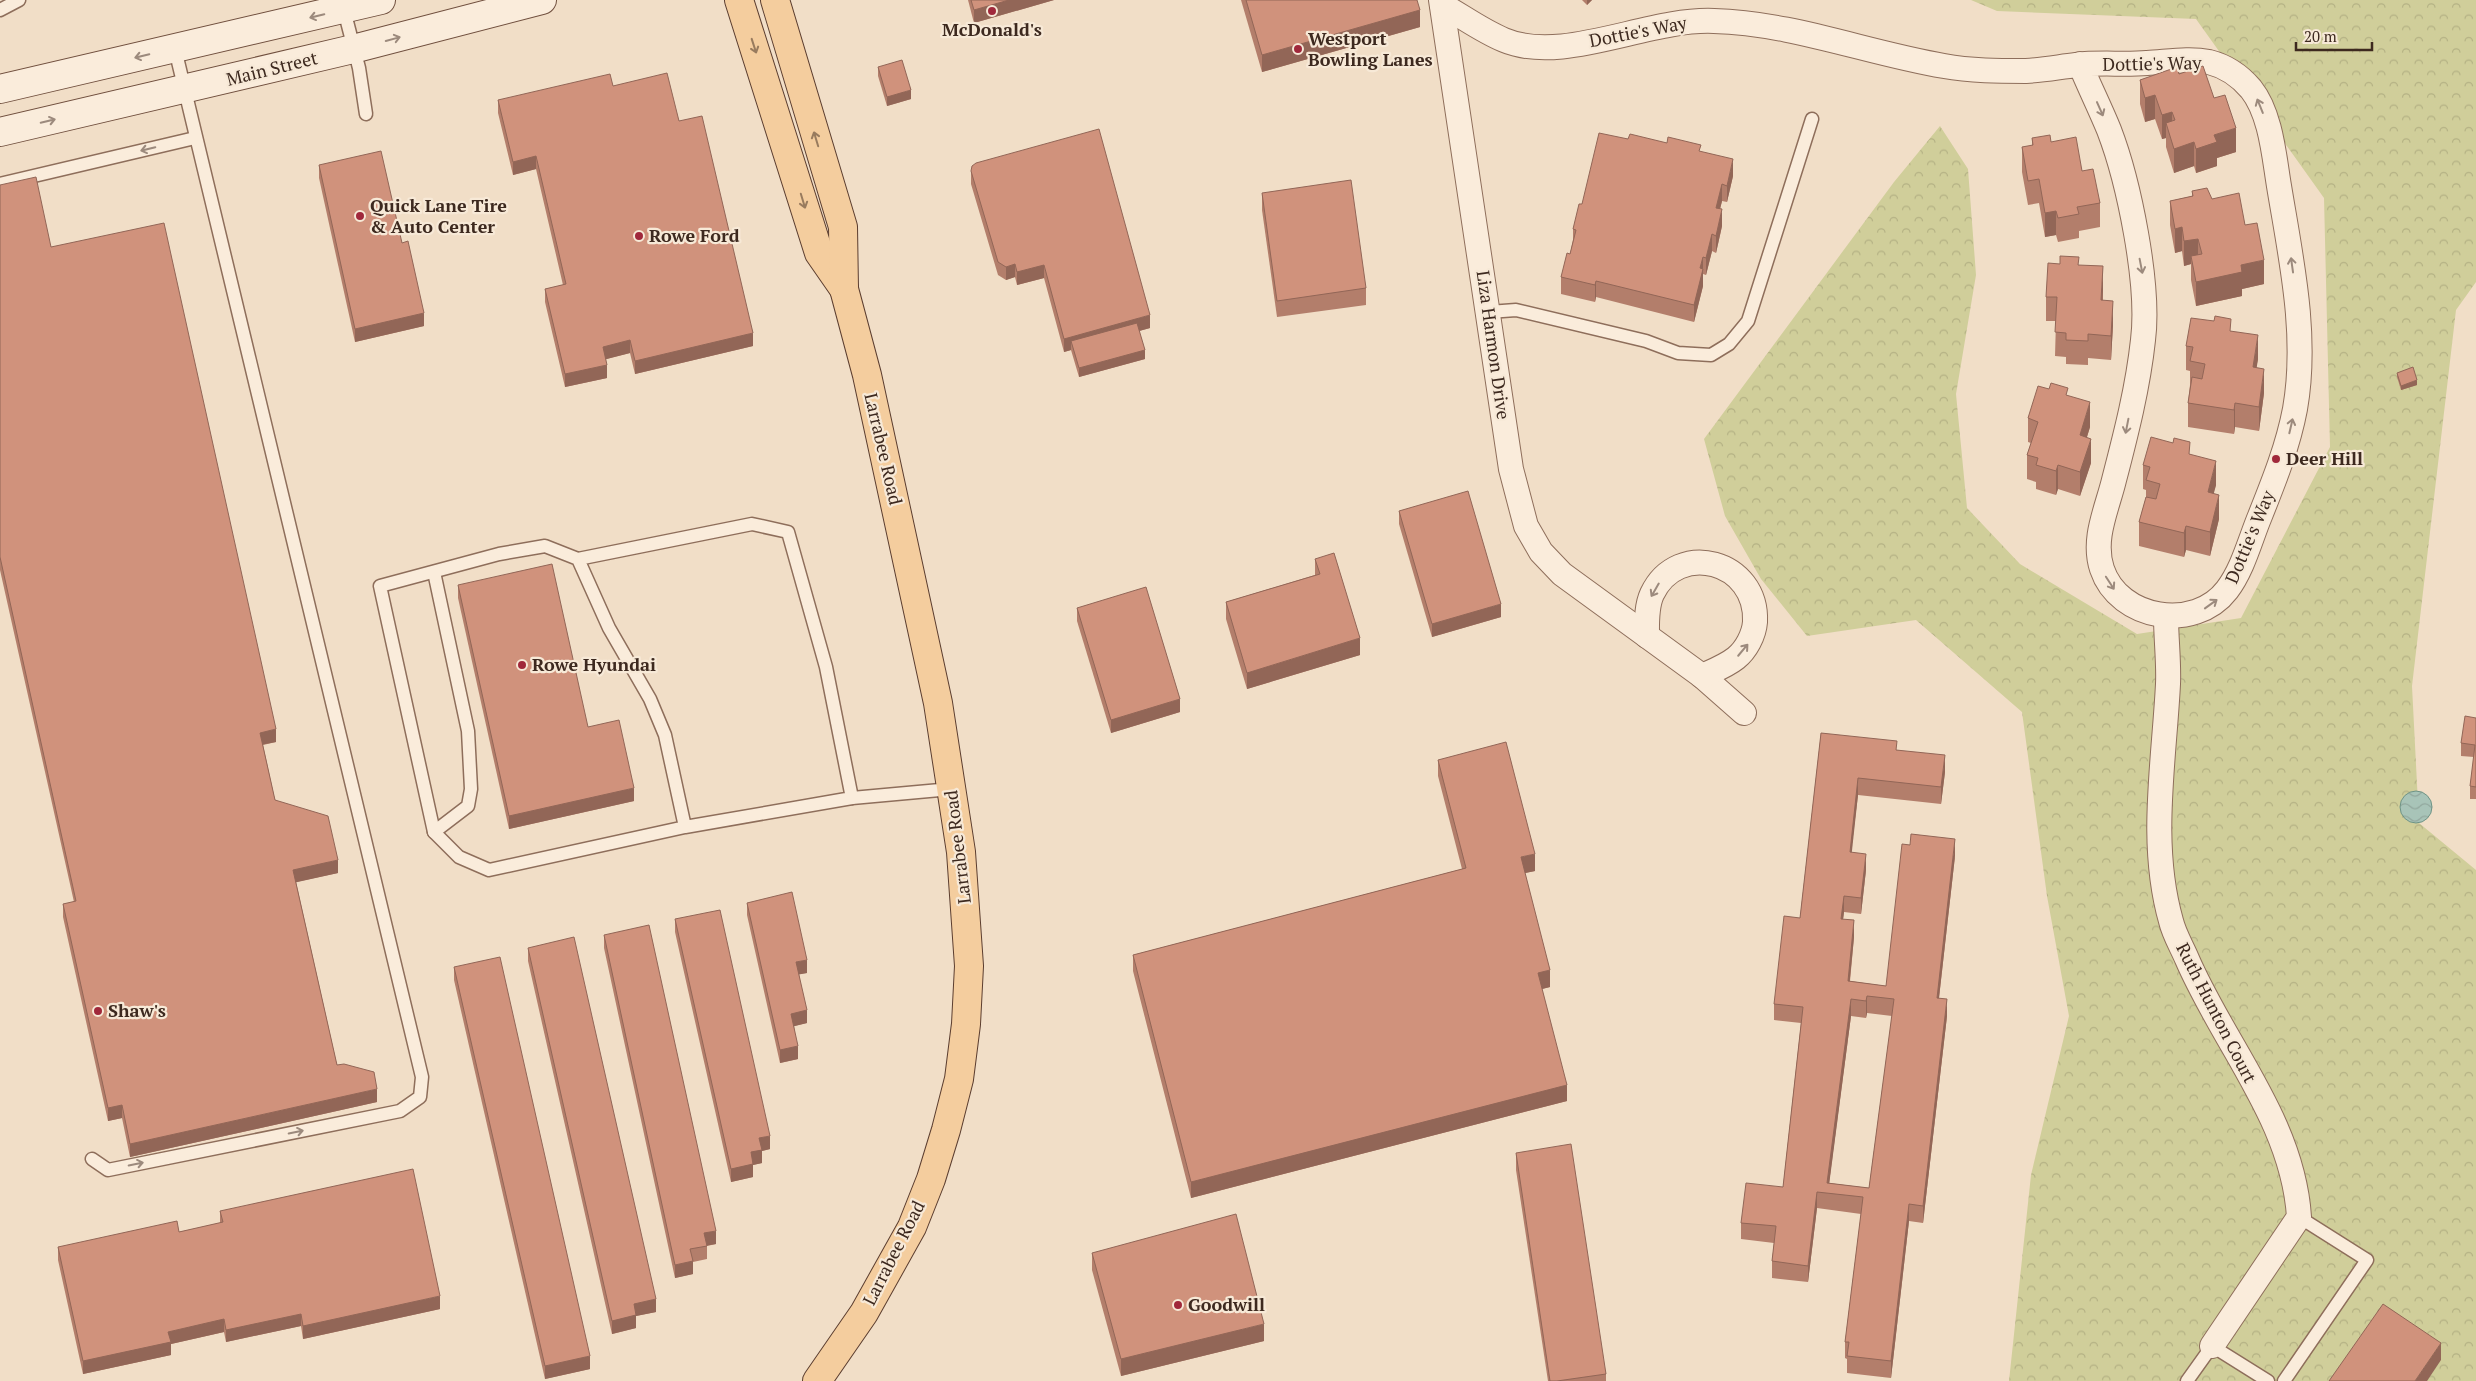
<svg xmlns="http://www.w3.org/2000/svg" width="2476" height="1381" viewBox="0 0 2476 1381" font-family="'PT Serif',serif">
	<defs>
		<pattern id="forest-crowns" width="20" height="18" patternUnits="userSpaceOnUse" patternTransform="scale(1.25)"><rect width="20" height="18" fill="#d0ce9a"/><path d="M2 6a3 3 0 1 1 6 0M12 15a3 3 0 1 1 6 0" fill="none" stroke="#b4b184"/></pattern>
		<pattern id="water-waves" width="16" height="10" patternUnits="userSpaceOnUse" patternTransform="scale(1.25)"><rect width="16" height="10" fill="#a8c4b8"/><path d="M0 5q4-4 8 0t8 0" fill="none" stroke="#92a89e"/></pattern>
	</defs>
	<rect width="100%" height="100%" fill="#f1dec7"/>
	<polygon fill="url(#forest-crowns)" points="1971,0 2476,0 2476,282 2456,310 2412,686 2419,823 2476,870 2476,1381 2009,1381 2031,1175 2069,1016 2047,896 2022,712 1916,620 1807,636 1761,579 1725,516 1704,439 1894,182 1940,126 1968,169 1976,275 1956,394 1967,508 2020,564 2137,634 2241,618 2330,447 2324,198 2196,19 1997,11"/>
	<circle fill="url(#water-waves)" stroke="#6e9385" cx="2416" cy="807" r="16"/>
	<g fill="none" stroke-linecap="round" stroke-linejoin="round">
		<g stroke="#8e6e5b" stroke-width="15">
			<g id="service">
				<polyline points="0,10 19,0"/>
				<polyline points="344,10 359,68 366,114"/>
				<polyline points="0,184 195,138"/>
				<polyline points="1489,312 1516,310 1646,341 1678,353 1711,355 1729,344 1748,321 1812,119"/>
				<polyline points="578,559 752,524 788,532 826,667 852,798 685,827 489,870 459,857 434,832 380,586 499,554 545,546 578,559 609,628 650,699 665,735 685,827"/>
				<polyline points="852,798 951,789"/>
				<polyline points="434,832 468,806 471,789 468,731 434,572"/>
				<polyline points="92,1159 108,1170 400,1111 420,1097 422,1077 175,49"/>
				<polyline points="2187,1381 2212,1346 2268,1381"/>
				<polyline points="2284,1381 2367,1260 2299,1217"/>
			</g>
		</g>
		<g stroke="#8e6e5b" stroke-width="26">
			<g id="minor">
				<polyline points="1441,0 1511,469 1526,526 1541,552 1562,574 1702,676 1744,713"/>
				<path d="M1442,5C1462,16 1482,31 1504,40C1563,65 1648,18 1714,21C1792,23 1867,53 1944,66C1971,71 1999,71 2026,71C2043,70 2059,67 2076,65C2099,62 2124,65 2147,63C2167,62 2189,58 2209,62C2225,66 2240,76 2251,89C2271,114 2274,156 2279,186C2291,259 2308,335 2295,409C2288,446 2274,481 2260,516C2250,540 2243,569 2227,590C2195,632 2119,620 2102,569C2092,539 2107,509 2114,480C2126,434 2138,387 2143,340C2150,285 2129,182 2109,130C2100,108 2089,86 2080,64"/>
				<path d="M2166,616C2166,639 2169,662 2168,684C2164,763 2149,844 2171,921C2174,934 2182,947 2187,959C2224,1045 2293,1121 2299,1217L2212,1346"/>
				<path d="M1647,636C1647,623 1646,607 1652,594C1678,539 1758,561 1755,622C1754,635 1746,650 1736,658C1726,666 1713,671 1702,676"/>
			</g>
		</g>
		<g stroke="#704f3e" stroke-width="30">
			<g id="secondary">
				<polyline points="0,89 381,0"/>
				<polyline points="0,132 353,49 542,0"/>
			</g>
		</g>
		<g stroke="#5b3d2f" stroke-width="30">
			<g id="primary">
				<polyline points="739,0 819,253 844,289"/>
				<polyline points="775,0 843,227 844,289 867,375 938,703 961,852 969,966 966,1024 959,1079 946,1130 931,1179 912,1227 864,1313 817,1381"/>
			</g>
		</g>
		<use href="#service" stroke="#faecdb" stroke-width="12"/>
		<use href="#minor" stroke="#faecdb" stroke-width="24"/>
		<use href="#secondary" stroke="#faecdb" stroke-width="28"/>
		<use href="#primary" stroke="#f4cd9e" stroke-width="28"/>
	</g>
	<g fill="#b37e6b" fill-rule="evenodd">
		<polygon points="968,0 1054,0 974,23"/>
		<polygon points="1241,0 1417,0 1420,27 1262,72"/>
		<polygon points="1582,0 1592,0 1587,5"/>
		<polygon points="878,67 911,99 887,106 878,76"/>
		<polygon points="2179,74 2214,98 2236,152 2217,158 2217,166 2196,173 2194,166 2174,173 2166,147 2166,138 2162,139 2155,119 2145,122 2140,104 2140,80"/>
		<polygon points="613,86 679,121 753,346 635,374 630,353 606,359 607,378 565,387 545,302 545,289 563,285 536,169 513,175 498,113 498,100"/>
		<polygon points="2032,138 2051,142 2082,171 2100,203 2100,227 2079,231 2079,238 2058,242 2056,235 2045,237 2039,203 2028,205 2022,172 2022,147 2032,146"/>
		<polygon points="1628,139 1701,152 1733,176 1727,202 1722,201 1720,209 1722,226 1716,253 1712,251 1706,275 1703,274 1703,286 1694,322 1596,297 1595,302 1561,294 1561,277 1570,254 1573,240 1573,229 1582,204"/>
		<polygon points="319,165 402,243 424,326 355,342 319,178"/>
		<polygon points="971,171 1150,328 1139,331 1145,359 1079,377 1071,350 1064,352 1044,278 1017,285 1015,277 1006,280 998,275 971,184"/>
		<polygon points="0,185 51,247 276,742 263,745 275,800 338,873 296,882 337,1065 377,1102 130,1157 122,1118 108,1121 63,917 63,904 74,902 0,570"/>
		<polygon points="2192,191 2212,199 2245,225 2264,284 2242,289 2242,296 2196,306 2191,280 2191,264 2184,266 2182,251 2175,253 2170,225 2170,201 2192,196"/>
		<polygon points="1262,193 1366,288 1366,305 1277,317 1262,210"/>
		<polygon points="2060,264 2079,265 2103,290 2103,300 2113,325 2111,360 2088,358 2088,365 2066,364 2066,357 2055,356 2056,321 2046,321 2046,297"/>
		<polygon points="2231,331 2258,359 2256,368 2264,393 2259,431 2235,427 2234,434 2188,427 2188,403 2190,385 2190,371 2186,370 2186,346"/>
		<polygon points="2397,373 2417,385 2401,390 2397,377"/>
		<polygon points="2068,396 2090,427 2087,437 2091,463 2080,496 2058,489 2056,495 2036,489 2036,482 2027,479 2027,455 2031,443 2028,442 2028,418"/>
		<polygon points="2190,454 2216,485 2213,494 2219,519 2210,556 2186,550 2184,557 2139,546 2139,522 2146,497 2146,490 2143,489 2143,465"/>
		<polygon points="1399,511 1501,617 1432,637 1399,524"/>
		<polygon points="1315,559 1360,655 1247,689 1226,619 1226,602 1315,575"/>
		<polygon points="458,585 634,801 509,829 458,598"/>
		<polygon points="1077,608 1180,712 1111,733 1077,621"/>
		<polygon points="2476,718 2476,799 2470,799 2470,786 2474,757 2461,756 2461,743"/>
		<path d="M1821,733L1897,750L1945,772L1941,804L1858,795L1851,852L1866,870L1861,914L1844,912L1843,919L1854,937L1850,981L1886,986L1955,856L1939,998L1947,1016L1923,1223L1909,1221L1891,1378L1847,1373V1359L1845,1358V1342L1861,1214L1817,1208L1808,1282L1772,1278V1261L1774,1243L1741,1239V1223L1783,1187L1801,1023L1774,1020V1004L1800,918ZM1867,1013L1892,1016L1869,1188L1829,1183L1851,1016L1866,1018Z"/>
		<polygon points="1438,760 1535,871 1525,873 1550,987 1542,989 1567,1101 1191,1198 1133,971 1133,955 1462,869 1438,776"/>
		<polygon points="747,903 807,973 799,974 807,1023 794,1026 798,1059 780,1063 747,915"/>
		<polygon points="675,919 770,1149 762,1151 762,1163 753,1165 753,1177 731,1182 675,932"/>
		<polygon points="604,935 716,1244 707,1246 707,1259 693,1262 693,1274 675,1278 604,948"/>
		<polygon points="528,948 656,1312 636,1316 636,1328 612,1334 528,961"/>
		<polygon points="454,967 590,1369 545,1379 454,980"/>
		<polygon points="1516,1153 1606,1374 1606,1381 1548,1381 1516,1170"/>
		<polygon points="220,1211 440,1309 303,1339 301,1326 226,1342 224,1332 171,1344 171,1355 83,1374 58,1260 58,1247 179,1232 220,1223"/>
		<polygon points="1092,1253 1264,1341 1121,1376 1092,1270"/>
	</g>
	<g fill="#926657">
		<polygon points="1009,0 1054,0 974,23 974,10"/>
		<polygon points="1587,0 1592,0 1587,5"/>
		<polygon points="1420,10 1420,27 1262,72 1262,55"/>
		<polygon points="911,90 911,99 887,106 887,97"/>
		<polygon points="2155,95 2155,119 2145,122 2145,98"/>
		<polygon points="2172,112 2172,136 2166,123 2166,138 2162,139 2162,115"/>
		<polygon points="2236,128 2236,152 2217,158 2217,166 2196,173 2196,149 2214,135"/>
		<polygon points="2194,142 2194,166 2174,173 2174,149"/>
		<polygon points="536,156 536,169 513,175 513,162"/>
		<polygon points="1733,159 1733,176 1727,202 1727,186"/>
		<polygon points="1722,184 1722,201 1716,225 1716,208"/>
		<polygon points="1722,209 1722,226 1716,253 1716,236"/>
		<polygon points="2056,211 2056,235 2045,237 2045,213"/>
		<polygon points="2182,227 2182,251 2175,253 2175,229"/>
		<polygon points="1712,234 1712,251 1706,275 1706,258"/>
		<polygon points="2198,239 2198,263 2191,256 2191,264 2184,266 2184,241"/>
		<polygon points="1703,257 1703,286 1694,322 1694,305 1700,268"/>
		<polygon points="2264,260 2264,284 2242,289 2242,296 2196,306 2196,282 2241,265"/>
		<polygon points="1015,264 1015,277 1006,280 1006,267"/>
		<polygon points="1044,265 1044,278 1017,285 1017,272"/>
		<polygon points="2103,266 2103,290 2101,324 2101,300"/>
		<polygon points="1596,281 1596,297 1595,302 1595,285"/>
		<polygon points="2113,301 2113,325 2111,360 2111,336"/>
		<polygon points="424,313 424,326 355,342 355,329"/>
		<polygon points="1150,315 1150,328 1074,349 1071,341 1071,350 1064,352 1064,339"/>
		<polygon points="753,333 753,346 635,374 635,361"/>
		<polygon points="2258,335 2258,359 2253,391 2253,367"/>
		<polygon points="630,340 630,353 603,360 603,347"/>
		<polygon points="1145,350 1145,359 1079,377 1079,368"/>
		<polygon points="607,365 607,378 565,387 565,374"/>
		<polygon points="2264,369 2264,393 2259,431 2259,407"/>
		<polygon points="2417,380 2417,385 2401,390 2401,386"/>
		<polygon points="2090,402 2090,427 2080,459 2080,435"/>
		<polygon points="2235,403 2235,427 2234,434 2234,410"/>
		<polygon points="2091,439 2091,463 2080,496 2080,472"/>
		<polygon points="2216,461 2216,485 2208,516 2208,492"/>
		<polygon points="2058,465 2058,489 2056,495 2056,471"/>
		<polygon points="2219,495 2219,519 2210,556 2210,532"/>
		<polygon points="2186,526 2186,550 2184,557 2184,533"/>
		<polygon points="1501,604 1501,617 1432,637 1432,624"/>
		<polygon points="1360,638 1360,655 1247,689 1247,673"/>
		<polygon points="1180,699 1180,712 1111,733 1111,720"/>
		<polygon points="276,729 276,742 260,745 260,733"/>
		<polygon points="1945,755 1945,772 1941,804 1941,787"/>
		<polygon points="1858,778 1858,795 1850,869 1850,852"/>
		<polygon points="634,788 634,801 509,829 509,816"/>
		<polygon points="1955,839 1955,856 1937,1015 1937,998"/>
		<polygon points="1535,854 1535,871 1521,874 1521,857"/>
		<polygon points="1866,854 1866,870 1861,914 1861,898"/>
		<polygon points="338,860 338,873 293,883 293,870"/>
		<polygon points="1844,896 1844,912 1841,936 1841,919"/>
		<polygon points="1854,920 1854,937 1848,998 1848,981"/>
		<polygon points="807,960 807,973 796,975 796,962"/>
		<polygon points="1550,970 1550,987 1538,990 1538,973"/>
		<polygon points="1867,996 1867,1013 1866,1018 1866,1001"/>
		<polygon points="1851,999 1851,1016 1828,1193 1827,1183"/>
		<polygon points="1947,999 1947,1016 1923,1223 1923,1206"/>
		<polygon points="807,1010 807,1023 791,1027 791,1014"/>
		<polygon points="798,1046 798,1059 780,1063 780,1050"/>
		<polygon points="1567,1085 1567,1101 1191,1198 1191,1182"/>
		<polygon points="377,1089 377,1102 130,1157 130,1144"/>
		<polygon points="122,1105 122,1118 108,1121 108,1108"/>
		<polygon points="770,1136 770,1149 762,1151 762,1163 753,1165 753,1177 731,1182 731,1169 751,1152 759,1138"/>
		<polygon points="1817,1192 1817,1208 1808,1282 1808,1266"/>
		<polygon points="1909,1204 1909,1221 1891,1378 1891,1361"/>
		<polygon points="716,1231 716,1244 704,1246 704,1233"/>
		<polygon points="693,1261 693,1274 675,1278 675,1265"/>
		<polygon points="440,1296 440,1309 303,1339 303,1326"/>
		<polygon points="656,1299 656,1312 636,1316 636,1328 612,1334 612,1321 634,1304"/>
		<polygon points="301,1314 301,1326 226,1342 226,1330"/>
		<polygon points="224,1319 224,1332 171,1344 171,1355 83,1374 83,1361 168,1332"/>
		<polygon points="1264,1324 1264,1341 1121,1376 1121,1359"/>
		<polygon points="2441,1343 2441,1360 2427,1381 2415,1381"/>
		<polygon points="590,1356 590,1369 545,1379 545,1366"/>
	</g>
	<g fill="#d0927c" stroke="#926657" fill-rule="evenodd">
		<polygon points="971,0 1009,0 974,10"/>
		<polygon points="1246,0 1417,0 1420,10 1262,55"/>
		<polygon points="902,60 911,90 887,97 878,67"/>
		<polygon points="2203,66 2214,98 2225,95 2236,128 2214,135 2217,142 2196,149 2194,142 2174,149 2166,123 2175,120 2172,112 2162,115 2155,95 2145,98 2140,80 2177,67 2179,74"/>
		<polygon points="667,73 679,121 702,116 753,333 635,361 630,340 603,347 607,365 565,374 545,289 566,284 536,156 513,162 498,100 610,74 613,86"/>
		<polygon points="1099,129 1150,315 1064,339 1044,265 1017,272 1015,264 1006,267 998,262 971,171 972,166 976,163"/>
		<polygon points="1599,133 1628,139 1630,134 1667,143 1668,137 1701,145 1699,151 1733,159 1727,186 1722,184 1716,208 1722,209 1716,236 1712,234 1706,258 1703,257 1700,268 1703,269 1694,305 1596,281 1595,285 1561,277 1567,253 1570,254 1576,230 1573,229 1579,204 1582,204"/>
		<polygon points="2050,135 2051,142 2076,137 2082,171 2093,169 2100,203 2077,207 2079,214 2058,218 2056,211 2045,213 2039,179 2028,181 2022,147 2033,145 2032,138"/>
		<polygon points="381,151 402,243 408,241 424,313 355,329 319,165"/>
		<polygon points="36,177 51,247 164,223 276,729 260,733 275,800 328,816 338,860 293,870 337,1065 344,1064 374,1072 377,1089 130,1144 122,1105 108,1108 63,904 76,901 0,557 0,185"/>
		<polygon points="1351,180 1366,288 1277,301 1262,193"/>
		<polygon points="2207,188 2212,199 2239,193 2245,225 2257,223 2264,260 2241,265 2242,272 2196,282 2191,256 2202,254 2198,239 2184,241 2182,227 2175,229 2170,201 2193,196 2192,191"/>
		<polygon points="2060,256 2079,257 2078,265 2103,266 2101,300 2113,301 2111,336 2088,334 2088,341 2066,340 2066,333 2055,332 2057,297 2046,297 2048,263 2060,264"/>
		<polygon points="2215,316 2231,319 2230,331 2258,335 2253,367 2264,369 2259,407 2235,403 2234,410 2188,403 2192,377 2202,379 2205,364 2190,361 2193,347 2186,346 2191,318 2214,321"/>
		<polygon points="1137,323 1145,350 1079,368 1071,341"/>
		<polygon points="2413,367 2417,380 2401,386 2397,373"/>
		<polygon points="2051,383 2068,388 2066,395 2090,402 2080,435 2091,439 2080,472 2058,465 2056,471 2036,465 2038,458 2027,455 2038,422 2028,418 2038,386 2049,389"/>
		<polygon points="2151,437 2173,443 2174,438 2190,442 2189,454 2216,461 2208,492 2219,495 2210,532 2186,526 2184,533 2139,522 2146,497 2156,499 2160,484 2146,480 2150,467 2143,465"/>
		<polygon points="1468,491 1501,604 1432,624 1399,511"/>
		<polygon points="1334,553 1360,638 1247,673 1226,602 1320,574 1315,559"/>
		<polygon points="552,564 588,727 619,720 634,788 509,816 458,585"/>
		<polygon points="1146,587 1180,699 1111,720 1077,608"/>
		<polygon points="2465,716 2476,718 2476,787 2470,786 2475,745 2461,743"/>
		<path d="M1821,733L1897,741L1896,750L1945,755L1941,787L1858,778L1850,852L1866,854L1861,898L1844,896L1841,919L1854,920L1848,981L1886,986L1902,844L1910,845L1911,834L1955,839L1937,998L1947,999L1923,1206L1909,1204L1891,1361L1847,1356L1849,1342H1845L1863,1197L1817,1192L1808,1266L1772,1261L1776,1226L1741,1223L1746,1183L1783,1187L1803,1007L1774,1004L1784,916L1800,918ZM1867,996L1894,999L1869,1188L1827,1183L1851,999L1866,1001Z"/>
		<polygon points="1506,742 1535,854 1521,857 1550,970 1538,973 1567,1085 1191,1182 1133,955 1466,868 1438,760"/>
		<polygon points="792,892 807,960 796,962 807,1010 791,1014 798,1046 780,1050 747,903"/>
		<polygon points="720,910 770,1136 759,1138 762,1150 751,1152 753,1164 731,1169 675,919"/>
		<polygon points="649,925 716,1231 704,1233 707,1246 690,1249 693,1261 675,1265 604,935"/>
		<polygon points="574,937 656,1299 634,1304 636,1315 612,1321 528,948"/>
		<polygon points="500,957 590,1356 545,1366 454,967"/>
		<polygon points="1571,1144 1606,1374 1557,1381 1550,1381 1516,1153"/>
		<polygon points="413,1169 440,1296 303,1326 301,1314 226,1330 224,1319 168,1332 171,1342 83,1361 58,1247 177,1221 179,1232 223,1222 220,1211"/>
		<polygon points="1236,1214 1264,1324 1121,1359 1092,1253"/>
		<polygon points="2383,1304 2441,1343 2415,1381 2329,1381"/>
	</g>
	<defs><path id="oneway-shaft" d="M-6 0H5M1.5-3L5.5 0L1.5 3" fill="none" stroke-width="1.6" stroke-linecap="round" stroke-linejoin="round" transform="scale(1.25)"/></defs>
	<g stroke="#9c8a7d">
		<use href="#oneway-shaft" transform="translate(317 16) rotate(167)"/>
		<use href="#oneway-shaft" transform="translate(393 39) rotate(-15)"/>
		<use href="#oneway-shaft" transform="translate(142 56) rotate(167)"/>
		<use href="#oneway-shaft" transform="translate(2260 106) rotate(-112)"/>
		<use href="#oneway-shaft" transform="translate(2100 109) rotate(66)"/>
		<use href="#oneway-shaft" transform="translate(48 121) rotate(-13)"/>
		<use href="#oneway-shaft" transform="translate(148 149) rotate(167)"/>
		<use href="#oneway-shaft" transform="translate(2292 265) rotate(-98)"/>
		<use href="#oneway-shaft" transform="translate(2141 266) rotate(79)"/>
		<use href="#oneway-shaft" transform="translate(2127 426) rotate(101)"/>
		<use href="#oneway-shaft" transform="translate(2291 426) rotate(-77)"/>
		<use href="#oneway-shaft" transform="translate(2110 583) rotate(57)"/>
		<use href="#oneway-shaft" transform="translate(1655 590) rotate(120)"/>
		<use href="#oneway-shaft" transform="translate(2211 604) rotate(-36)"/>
		<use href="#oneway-shaft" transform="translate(1743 650) rotate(-50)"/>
		<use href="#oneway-shaft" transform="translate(296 1132) rotate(-12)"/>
		<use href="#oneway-shaft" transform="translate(136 1164) rotate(-12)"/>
	</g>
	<g stroke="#987b5e">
		<use href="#oneway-shaft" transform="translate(754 46) rotate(72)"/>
		<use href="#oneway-shaft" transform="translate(816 139) rotate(-107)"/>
		<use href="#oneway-shaft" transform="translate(803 201) rotate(73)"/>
	</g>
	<g fill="#a0283b" stroke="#f7e9d7" stroke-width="2">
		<circle cx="992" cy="11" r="5"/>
		<circle cx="1298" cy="49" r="5"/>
		<circle cx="360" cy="216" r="5"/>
		<circle cx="639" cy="236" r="5"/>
		<circle cx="2276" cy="459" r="5"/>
		<circle cx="522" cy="665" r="5"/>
		<circle cx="98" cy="1011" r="5"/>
		<circle cx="1178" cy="1305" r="5"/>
	</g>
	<g text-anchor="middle" stroke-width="4.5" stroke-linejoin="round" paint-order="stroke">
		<g font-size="18" font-weight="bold" fill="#3d291f" stroke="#f7e9d7" text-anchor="start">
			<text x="992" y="36" text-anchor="middle">McDonald's</text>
			<text x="1308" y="45">Westport<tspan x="1308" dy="21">Bowling Lanes</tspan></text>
			<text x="370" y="212">Quick Lane Tire<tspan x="370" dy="21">&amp; Auto Center</tspan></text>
			<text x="649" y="242">Rowe Ford</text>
			<text x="2286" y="465">Deer Hill</text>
			<text x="532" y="671">Rowe Hyundai</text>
			<text x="108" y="1017">Shaw's</text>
			<text x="1188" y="1311">Goodwill</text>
		</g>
		<g font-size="18" fill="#3d291f" stroke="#f7e9d7">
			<text transform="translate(1638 32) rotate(-11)" y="6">Dottie's Way</text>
			<text transform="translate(2152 64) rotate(-1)" y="6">Dottie's Way</text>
			<text transform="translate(272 69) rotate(-14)" y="6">Main Street</text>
			<text transform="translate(1493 345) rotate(82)" y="6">Liza Harmon Drive</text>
			<text transform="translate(883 449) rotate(77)" y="6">Larrabee Road</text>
			<text transform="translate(2250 537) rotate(-67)" y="6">Dottie's Way</text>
			<text transform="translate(958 847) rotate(-97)" y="6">Larrabee Road</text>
			<text transform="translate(2216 1013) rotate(63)" y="6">Ruth Hunton Court</text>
			<text transform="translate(894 1253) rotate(-63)" y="6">Larrabee Road</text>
		</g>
	</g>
	<path d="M2296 42v8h76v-8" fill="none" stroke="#3d291f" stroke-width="2.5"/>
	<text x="2304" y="42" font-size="15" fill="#3d291f" stroke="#f7e9d7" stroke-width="4" paint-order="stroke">20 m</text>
</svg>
